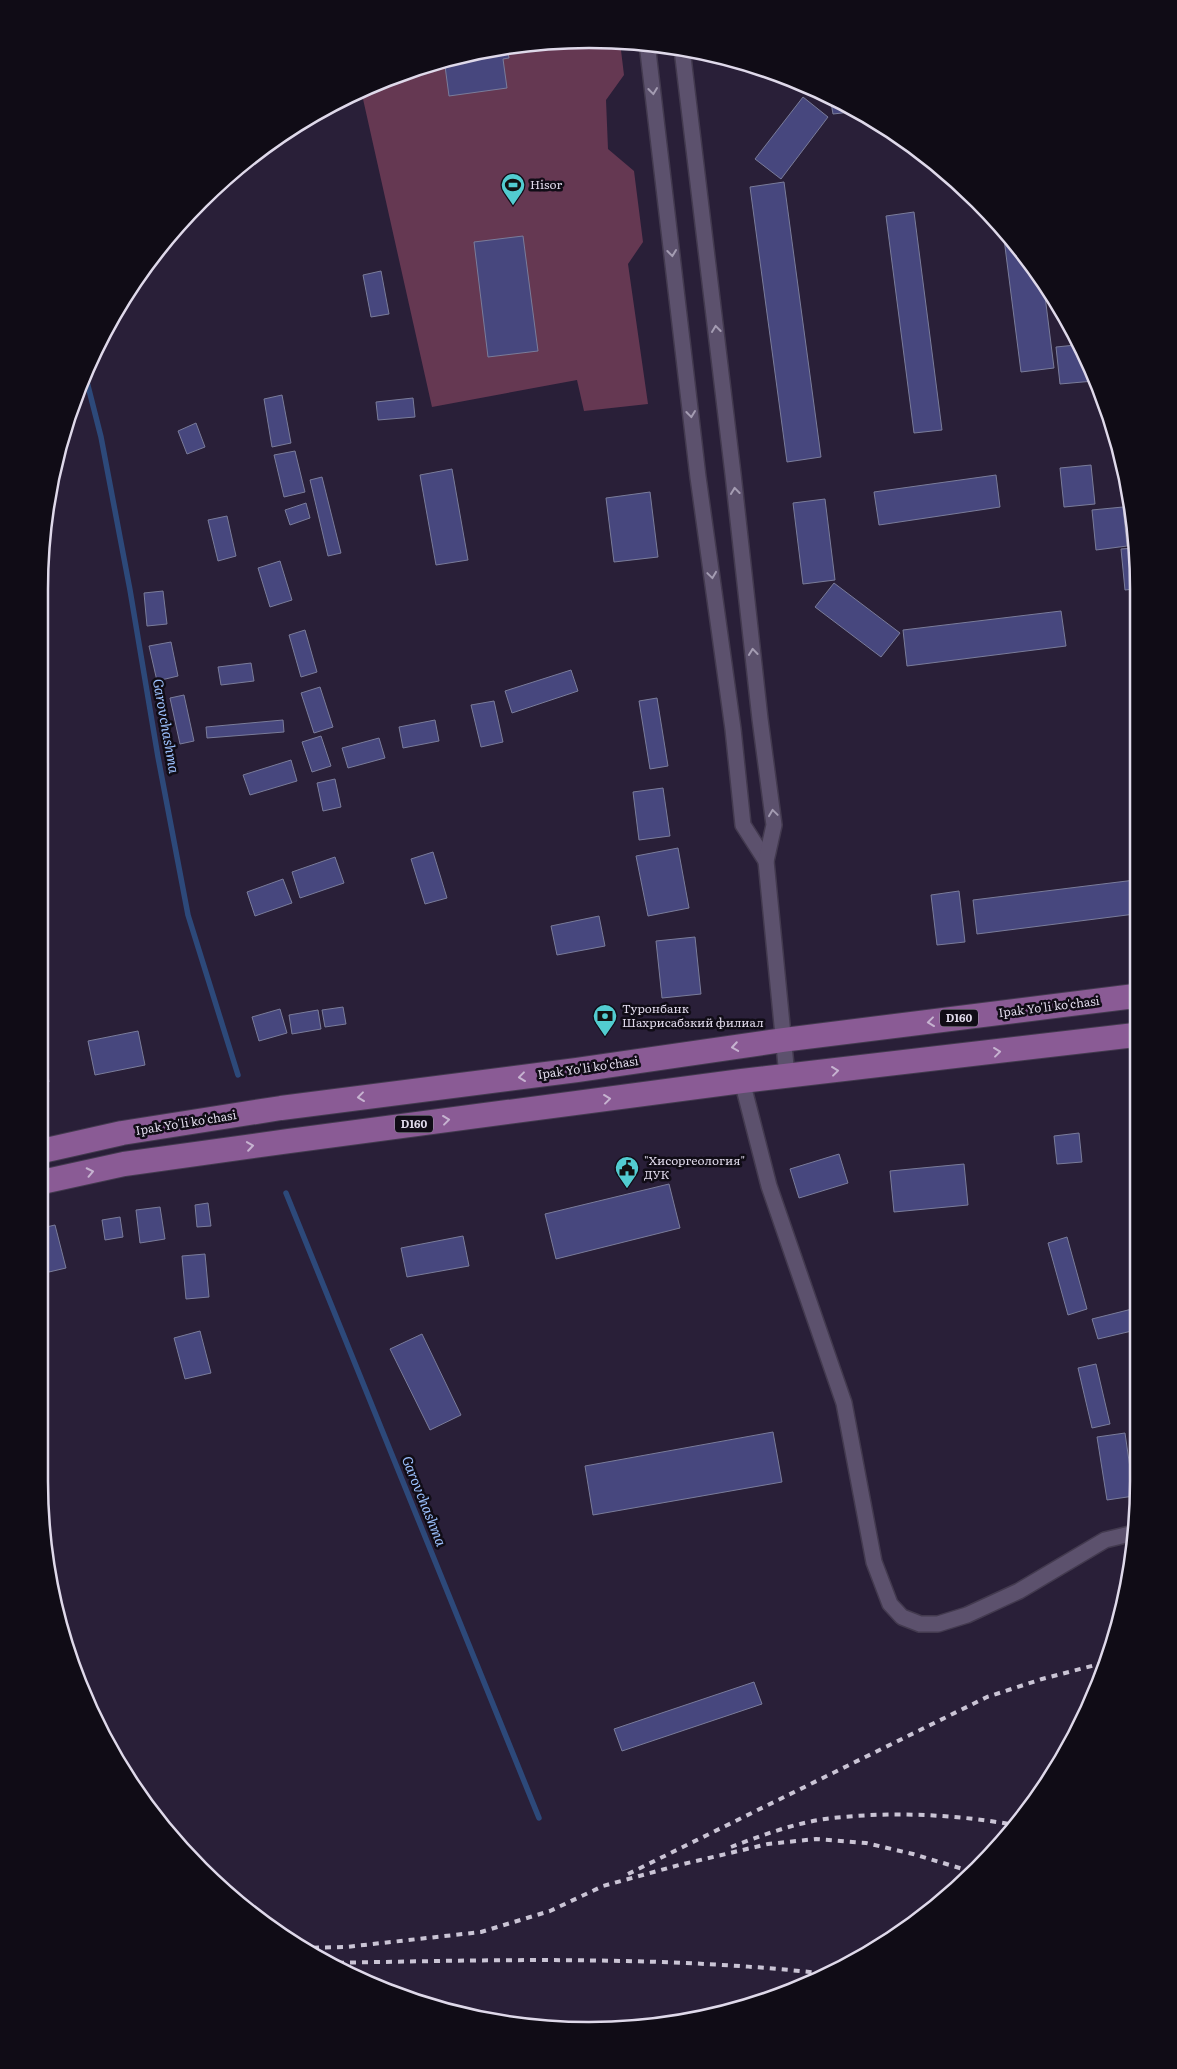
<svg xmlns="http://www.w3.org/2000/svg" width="1177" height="2069" viewBox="0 0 1177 2069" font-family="Literata,serif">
	<rect width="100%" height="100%" fill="#291f38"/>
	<polygon fill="#653852" points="553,40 620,42 624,75 606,100 608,149 634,171 643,242 628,264 648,404 584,411 577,380 432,407 363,99 368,87 446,57"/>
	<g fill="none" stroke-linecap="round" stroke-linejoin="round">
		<g stroke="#2d497a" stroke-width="5.5">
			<polyline points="86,378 101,437 130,590 158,757 188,915 238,1075"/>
			<polyline points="286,1193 539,1818"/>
		</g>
	</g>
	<g fill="#47477e" stroke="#7a7c9a">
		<polygon points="507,47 509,58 503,59 507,88 449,96 445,66 441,66 440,60"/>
		<polygon points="803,97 828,117 781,179 755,159"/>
		<polygon points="830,97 860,111 833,114"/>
		<polygon points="784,182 821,457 787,462 750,187"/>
		<polygon points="914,212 942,430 914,433 886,216"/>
		<polygon points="1003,231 1043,280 1054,368 1021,372"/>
		<polygon points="523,236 538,351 488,357 474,242"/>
		<polygon points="381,271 389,314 371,317 363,275"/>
		<polygon points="1076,345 1094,381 1060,384 1056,347"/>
		<polygon points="282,395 291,443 272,447 264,399"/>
		<polygon points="413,398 415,417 378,420 376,402"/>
		<polygon points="196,423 205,447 187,454 178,431"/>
		<polygon points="295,451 305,492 284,497 274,455"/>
		<polygon points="1091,465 1095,504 1064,507 1060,468"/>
		<polygon points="452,469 468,560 436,565 420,475"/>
		<polygon points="996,475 1000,507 879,525 874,492"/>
		<polygon points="322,477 341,553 328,556 310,480"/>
		<polygon points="650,492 658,557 614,562 606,498"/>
		<polygon points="825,499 835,580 803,584 793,503"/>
		<polygon points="306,503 310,518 290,525 285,510"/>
		<polygon points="1123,507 1127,546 1096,550 1092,510"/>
		<polygon points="227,516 236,556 218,561 208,520"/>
		<polygon points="1134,548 1134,589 1125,590 1121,549"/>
		<polygon points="280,561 292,600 270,607 258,568"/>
		<polygon points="834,583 900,633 881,657 815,607"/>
		<polygon points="163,591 167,624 147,626 144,593"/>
		<polygon points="1061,611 1066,646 907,666 903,630"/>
		<polygon points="305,630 317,672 301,677 289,635"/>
		<polygon points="171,642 178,676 157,681 149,646"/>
		<polygon points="251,663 254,681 221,685 218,667"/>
		<polygon points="571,670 578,691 512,713 505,691"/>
		<polygon points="320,687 333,727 314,733 301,693"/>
		<polygon points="184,695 194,741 180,744 170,698"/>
		<polygon points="657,698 668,766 650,769 639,701"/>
		<polygon points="494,701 503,742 481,747 471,705"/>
		<polygon points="283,720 284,732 207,738 206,727"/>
		<polygon points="435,720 439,741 403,748 399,727"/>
		<polygon points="321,736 331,766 312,772 302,742"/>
		<polygon points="379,738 385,758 348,768 342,748"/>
		<polygon points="291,760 297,781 250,795 243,775"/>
		<polygon points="335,779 341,807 323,811 317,783"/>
		<polygon points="663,788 670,836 639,840 633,792"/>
		<polygon points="678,848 689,908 648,916 636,856"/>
		<polygon points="433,852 447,898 425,904 411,859"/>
		<polygon points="335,857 344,883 300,898 292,872"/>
		<polygon points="283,879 292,903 255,916 247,892"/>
		<polygon points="1135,880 1135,914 977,934 973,900"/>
		<polygon points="959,891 965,942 937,945 931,895"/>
		<polygon points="599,916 605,946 557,955 551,926"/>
		<polygon points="695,937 701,994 662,998 656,941"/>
		<polygon points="343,1007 346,1024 325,1027 322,1010"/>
		<polygon points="280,1009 287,1033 259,1041 252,1017"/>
		<polygon points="318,1010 321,1029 292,1034 289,1015"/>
		<polygon points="138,1031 145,1065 95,1075 88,1041"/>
		<polygon points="42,1045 43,1045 49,1082 42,1083"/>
		<polygon points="1079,1133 1082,1162 1057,1164 1054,1136"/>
		<polygon points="839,1154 848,1183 799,1198 790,1169"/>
		<polygon points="964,1164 968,1205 894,1212 890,1171"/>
		<polygon points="669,1184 680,1228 556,1259 545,1214"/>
		<polygon points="208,1203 211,1226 197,1227 195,1205"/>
		<polygon points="160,1207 165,1239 140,1243 136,1210"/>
		<polygon points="120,1217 123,1237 105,1240 102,1220"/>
		<polygon points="55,1225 66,1268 49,1272 42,1247 42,1228"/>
		<polygon points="463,1236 469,1266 407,1277 401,1248"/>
		<polygon points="1067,1237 1087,1309 1068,1315 1048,1243"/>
		<polygon points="205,1254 209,1297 186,1299 182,1256"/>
		<polygon points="1136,1308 1136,1330 1098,1339 1092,1319"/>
		<polygon points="200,1331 211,1373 185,1379 174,1338"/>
		<polygon points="422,1334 461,1415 430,1430 390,1349"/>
		<polygon points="1096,1364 1110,1424 1092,1428 1078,1368"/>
		<polygon points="773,1432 782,1482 593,1515 585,1466"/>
		<polygon points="1125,1433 1134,1496 1107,1500 1097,1437"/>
		<polygon points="754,1682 762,1704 622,1751 614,1729"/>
	</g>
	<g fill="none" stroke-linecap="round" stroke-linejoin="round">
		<g stroke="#433a4f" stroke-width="18">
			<g id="street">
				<polyline points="647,43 698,477 733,729 743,825 766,861"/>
				<polyline points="682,49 733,474 760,719 774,825 766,861 787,1076"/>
				<polyline points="742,1081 769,1186 844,1403 874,1562 890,1604 902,1617 920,1624 938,1624 967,1615 1019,1591 1105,1540 1134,1533"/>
			</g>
		</g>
		<g stroke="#433a4f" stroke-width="26">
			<g id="primary">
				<polyline points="42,1151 122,1133 281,1108 577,1070 783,1040 1135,996"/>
				<polyline points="42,1182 124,1164 289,1141 742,1081 1135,1035"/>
			</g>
		</g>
		<use href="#street" stroke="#5c516d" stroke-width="15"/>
		<use href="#primary" stroke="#8a5b95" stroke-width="24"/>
		<g stroke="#cac4d5" stroke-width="4" stroke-dasharray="6 6" stroke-linecap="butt">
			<path d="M731,1847C760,1836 795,1823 825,1819C888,1811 953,1814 1015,1825"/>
			<polyline points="628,1874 987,1697 1042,1679 1107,1662"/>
			<polyline points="301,1948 346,1947 481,1932 550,1911 603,1886 679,1865 768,1844 816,1839 866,1843 913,1854 973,1872"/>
			<path d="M326,1963C494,1960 662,1955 828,1974"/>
		</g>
	</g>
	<defs><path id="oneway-chevron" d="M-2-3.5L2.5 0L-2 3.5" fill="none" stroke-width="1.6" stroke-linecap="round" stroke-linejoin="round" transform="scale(1.25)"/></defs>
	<g stroke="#a49cb2">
		<use href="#oneway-chevron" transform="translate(653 91) rotate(83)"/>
		<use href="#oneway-chevron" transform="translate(672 253) rotate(83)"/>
		<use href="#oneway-chevron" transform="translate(716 329) rotate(-97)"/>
		<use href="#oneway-chevron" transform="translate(691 414) rotate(83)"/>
		<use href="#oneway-chevron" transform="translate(735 491) rotate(-96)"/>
		<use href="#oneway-chevron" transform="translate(712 575) rotate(82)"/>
		<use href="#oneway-chevron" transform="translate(753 652) rotate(-96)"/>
		<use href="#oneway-chevron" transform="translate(773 813) rotate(-98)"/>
	</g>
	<g stroke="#c6b3d0">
		<use href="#oneway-chevron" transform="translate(931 1022) rotate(173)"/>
		<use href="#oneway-chevron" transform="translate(735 1047) rotate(171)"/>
		<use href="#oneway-chevron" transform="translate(997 1052) rotate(-7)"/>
		<use href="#oneway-chevron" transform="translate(835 1071) rotate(-7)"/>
		<use href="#oneway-chevron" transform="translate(522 1077) rotate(173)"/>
		<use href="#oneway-chevron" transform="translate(361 1097) rotate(173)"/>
		<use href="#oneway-chevron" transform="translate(607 1099) rotate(-7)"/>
		<use href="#oneway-chevron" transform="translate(446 1120) rotate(-7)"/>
		<use href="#oneway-chevron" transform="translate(250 1146) rotate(-8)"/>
		<use href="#oneway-chevron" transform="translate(90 1172) rotate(-12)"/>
	</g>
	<defs>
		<g id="stadium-pin" transform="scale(1.25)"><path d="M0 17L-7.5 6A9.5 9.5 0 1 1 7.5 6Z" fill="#52ccd0" stroke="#100c16"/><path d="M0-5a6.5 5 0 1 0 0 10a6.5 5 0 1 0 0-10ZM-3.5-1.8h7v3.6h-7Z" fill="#111"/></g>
		<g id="bank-pin" transform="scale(1.25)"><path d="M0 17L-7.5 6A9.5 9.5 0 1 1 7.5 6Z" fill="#52ccd0" stroke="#100c16"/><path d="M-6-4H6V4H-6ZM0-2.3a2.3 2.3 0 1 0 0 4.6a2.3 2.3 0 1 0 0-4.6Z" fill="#111"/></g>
		<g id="civic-pin" transform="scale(1.25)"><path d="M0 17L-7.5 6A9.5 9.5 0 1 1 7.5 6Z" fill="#52ccd0" stroke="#100c16"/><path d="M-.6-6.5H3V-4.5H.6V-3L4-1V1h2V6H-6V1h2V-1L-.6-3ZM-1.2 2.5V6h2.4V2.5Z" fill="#111"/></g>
	</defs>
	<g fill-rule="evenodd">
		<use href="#stadium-pin" x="513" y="185"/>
		<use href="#bank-pin" x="605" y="1016"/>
		<use href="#civic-pin" x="627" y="1168"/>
	</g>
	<g text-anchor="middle" stroke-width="5" stroke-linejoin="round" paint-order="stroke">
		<g fill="#100c16" stroke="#a19caa" stroke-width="1">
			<rect x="940" y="1009.5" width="38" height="17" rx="4"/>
			<rect x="395" y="1115.5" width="38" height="17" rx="4"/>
		</g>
		<g font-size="11" font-weight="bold" fill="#dfd9ea">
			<text x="959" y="1022">D160</text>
			<text x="414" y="1128">D160</text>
		</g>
		<g font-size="12" fill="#dfd9ea" stroke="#100c16" text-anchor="start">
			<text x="530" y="189">Hisor</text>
			<text x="622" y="1013">Туронбанк<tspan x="622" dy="14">Шахрисабзкий филиал</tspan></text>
			<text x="644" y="1165">"Хисоргеология"<tspan x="644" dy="14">ДУК</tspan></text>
		</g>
		<g font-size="12" fill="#dfd9ea" stroke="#100c16">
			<text transform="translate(1049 1007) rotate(-7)" y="4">Ipak Yo'li ko'chasi</text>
			<text transform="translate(588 1068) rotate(-8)" y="4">Ipak Yo'li ko'chasi</text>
			<text transform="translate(186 1123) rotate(-9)" y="4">Ipak Yo'li ko'chasi</text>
		</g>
		<g font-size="14" font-style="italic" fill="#9cc0fd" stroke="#100c16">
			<text transform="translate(166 726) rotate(80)" y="5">Garovchashma</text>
			<text transform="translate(424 1501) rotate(68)" y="5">Garovchashma</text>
		</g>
	</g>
	<path d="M0 0H1177V2069H0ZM589 48H589A541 541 0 0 1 1130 589V1481A541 541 0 0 1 589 2022H589A541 541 0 0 1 48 1481V589A541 541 0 0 1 589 48Z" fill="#100c16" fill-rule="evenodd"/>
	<path fill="none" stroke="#dfd9ea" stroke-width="2.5" d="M589 48H589A541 541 0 0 1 1130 589V1481A541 541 0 0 1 589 2022H589A541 541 0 0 1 48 1481V589A541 541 0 0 1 589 48Z"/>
</svg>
